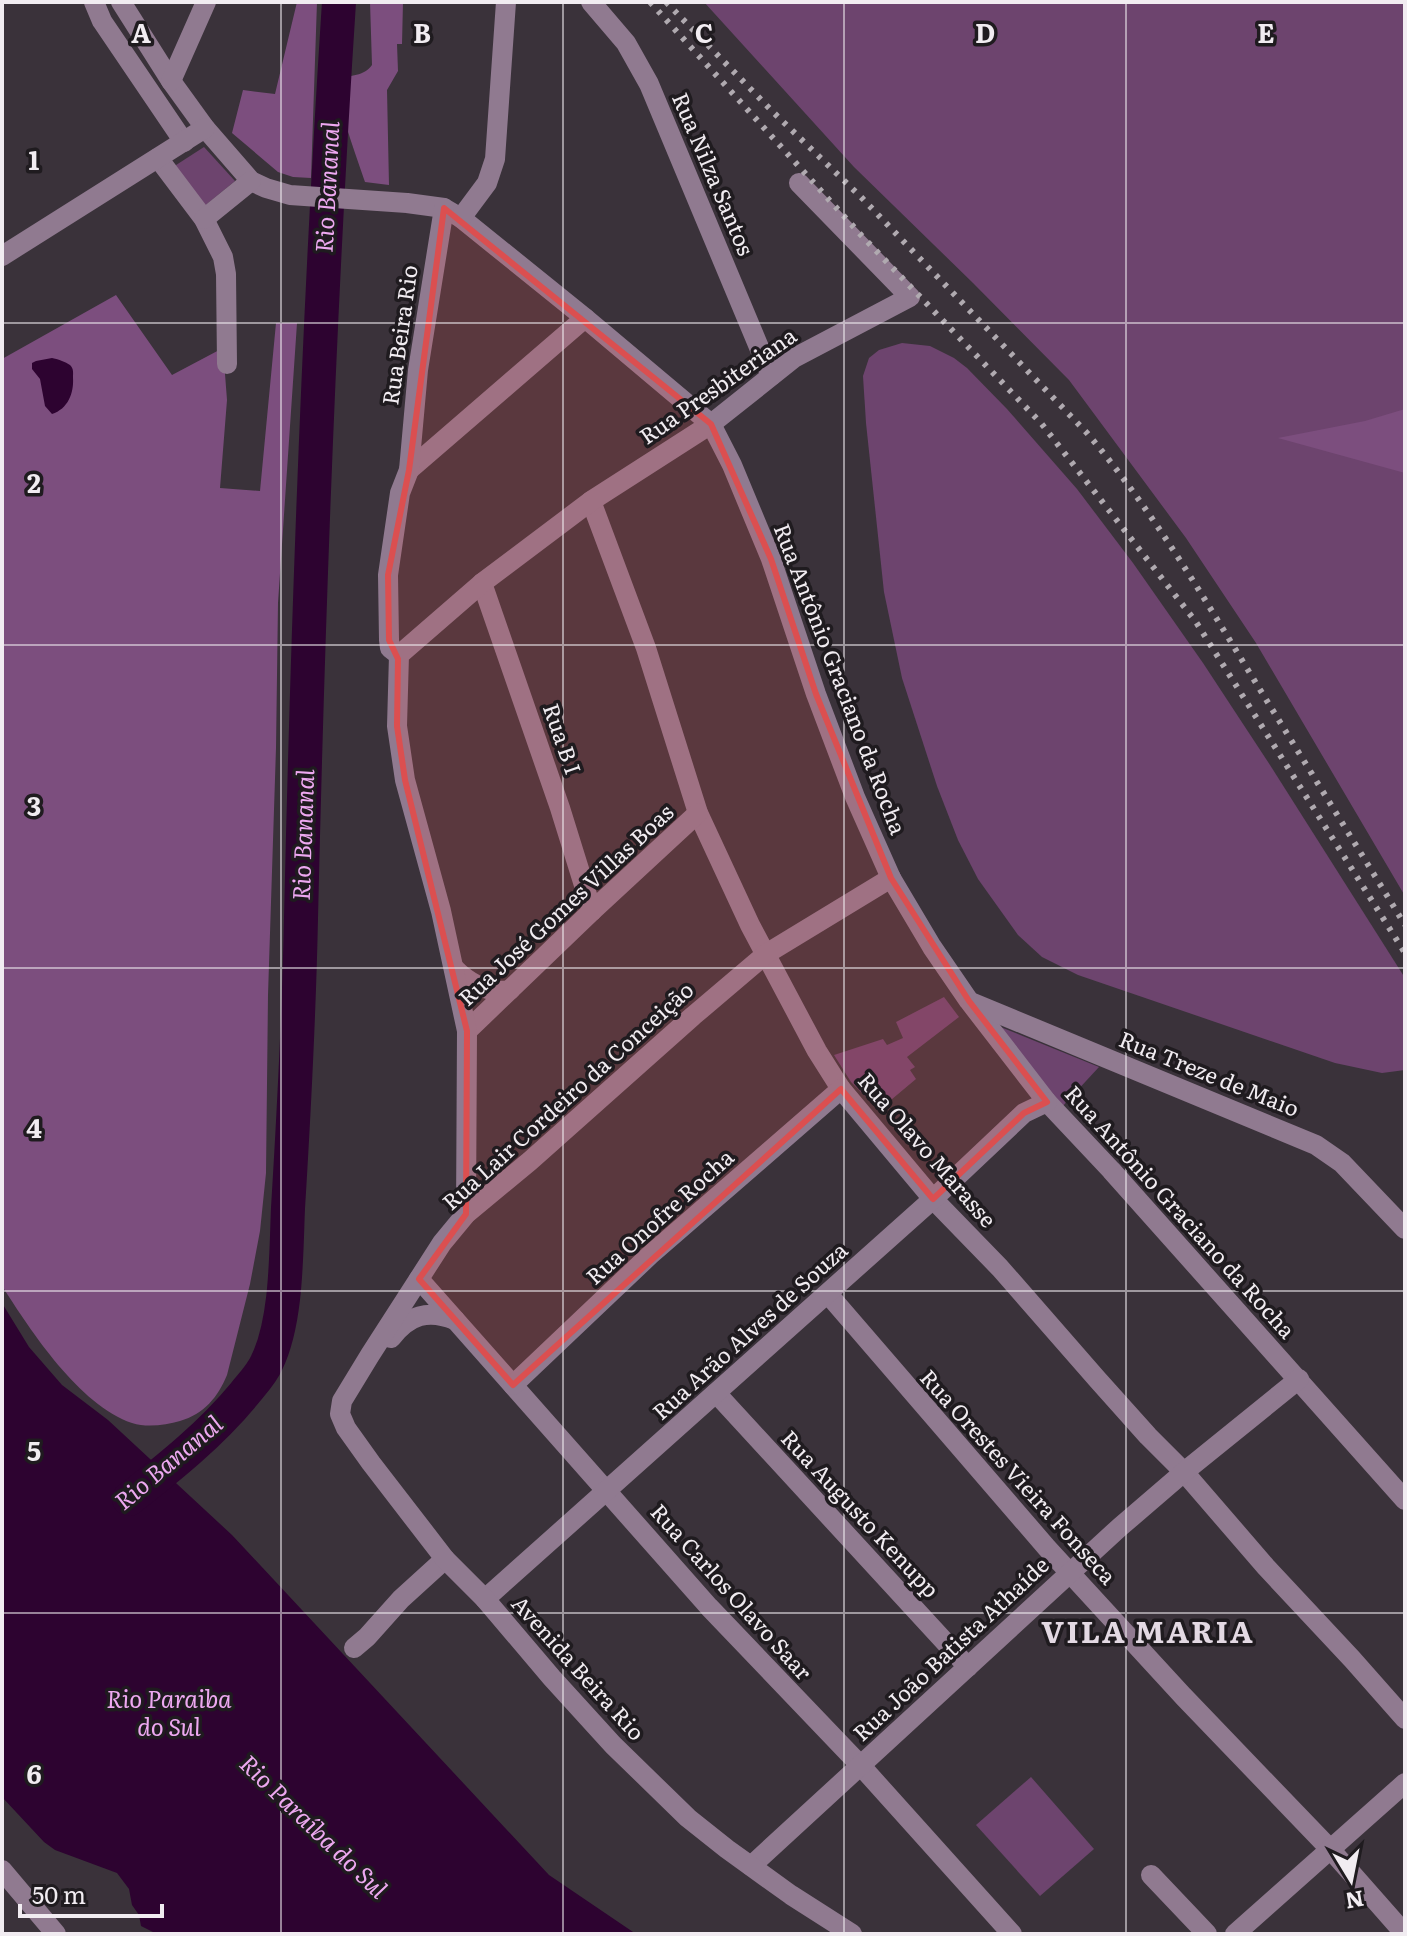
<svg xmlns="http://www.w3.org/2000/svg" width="1407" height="1936" viewBox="0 0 1407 1936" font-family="Literata,serif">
	<rect width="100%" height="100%" fill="#3a323a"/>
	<g fill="#6d446e">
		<polygon points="704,2 1405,2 1405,896 1256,643 1186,538 1069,380 973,283 854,167"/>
		<polygon points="204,147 235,181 202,208 173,167"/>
		<polygon points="902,343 930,346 954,358 967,368 1007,409 1077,489 1133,563 1203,663 1270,765 1405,978 1405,1070 1382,1073 1335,1063 1078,975 1042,957 1018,935 978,879 958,840 937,786 902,678 884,592 866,423 863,376 869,358 879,350"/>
		<polygon points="944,997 959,1017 907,1057 915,1067 910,1070 916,1079 879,1110 851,1082 834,1055 883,1039 887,1045 903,1038 896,1022"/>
		<polygon points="998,1026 1099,1067 1061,1108"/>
		<polygon points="1031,1777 1094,1849 1040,1896 976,1825"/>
	</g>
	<g fill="#7c4e7e">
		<polygon points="297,2 317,2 311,178 293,177 278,172 232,133 243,90 275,94"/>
		<path d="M370,2H403L402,44H397L398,71L387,90L389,185L365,182C357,157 336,105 339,80C350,74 364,77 372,65Z"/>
		<path d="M116,295L172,375L223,348L227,400L220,488L260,491L276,323H297L278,603L276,748L268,995L266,1173L260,1231L250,1284L227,1375C218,1397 204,1414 180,1421C166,1425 147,1428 132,1423C79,1405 31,1331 2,1286V359Z"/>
		<polygon points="1405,409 1405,473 1278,438 1365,421"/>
	</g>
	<g fill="#2d0330">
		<path d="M52,358C57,359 66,362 70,365C74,369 73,373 73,378C74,393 68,409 52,414L45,406L40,379L32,369V363L36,361Z"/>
		<polygon points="2,1303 29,1347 62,1385 108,1420 232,1535 549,1875 636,1934 157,1934 141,1926 139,1915 132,1905 129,1889 117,1873 55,1850 44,1842 2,1797"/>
	</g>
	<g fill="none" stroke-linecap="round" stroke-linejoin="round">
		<path stroke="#2d0330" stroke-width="34" d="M129,1499C170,1467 211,1434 244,1394C252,1384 262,1374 267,1362C287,1321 286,1254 288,1208C294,1111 299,1015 301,918C308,612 319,307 339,2"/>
		<g stroke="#907a90" stroke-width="20">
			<polyline points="94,2 102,21 184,142"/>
			<polyline points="121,2 171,81 205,128 251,181 266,188 290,195 407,203 444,208 461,218 585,318 711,424 732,465 771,559 816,694 855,797 891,878 932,947 969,1001 1047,1102 1111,1170 1405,1500"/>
			<polyline points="591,2 626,43 649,84 771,376"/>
			<polyline points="171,81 206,2"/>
			<polyline points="158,158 204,219 223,257 226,274 227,364"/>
			<polyline points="461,218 487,183 495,159 506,2"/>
			<polyline points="204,219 251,181"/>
			<polyline points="2,256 205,128"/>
			<polyline points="409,470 585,318"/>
			<polyline points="591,501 646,648 698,813 750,925 817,1051 841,1089 933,1199 1000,1268 1097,1379 1148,1436 1184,1472 1266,1567 1352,1659 1405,1719"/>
			<polyline points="482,583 560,808 592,911"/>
			<polyline points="399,655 390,648 389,640 388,575 400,493 409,470 418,370 444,208"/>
			<path d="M454,968C469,983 488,994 510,990"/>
			<polyline points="973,1003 1316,1145 1342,1163 1405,1229"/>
			<polyline points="467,1031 592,911 698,813"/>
			<polyline points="466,1214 467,1031 441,911 405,780 397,726 399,655 482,583 591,501 711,424 794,358 910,297 799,183"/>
			<polyline points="419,1279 709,1607 861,1766 1012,1934"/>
			<polyline points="828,1294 1047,1548 1183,1696 1331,1850 1405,1934"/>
			<path d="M391,1338C409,1315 428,1309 455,1320"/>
			<polyline points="513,1385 650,1255 841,1089"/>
			<polyline points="716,1393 968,1667"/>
			<polyline points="485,1599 933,1199 1024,1113 1047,1102"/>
			<polyline points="354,1648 367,1637 401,1599 445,1559"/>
			<polyline points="751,1866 1120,1527 1184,1472 1299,1379"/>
			<polyline points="2,1870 56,1934"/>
			<polyline points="1151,1875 1207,1934"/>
			<polyline points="852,1934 791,1895 727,1849 688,1818 613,1745 552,1678 485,1599 445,1559 371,1463 346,1428 340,1414 342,1401 370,1355 442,1243 466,1214 530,1161 693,1016 766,954 891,878"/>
			<polyline points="1235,1934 1405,1783"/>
		</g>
		<g stroke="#b0aab0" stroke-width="6" stroke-dasharray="4 8" stroke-linecap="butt">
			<polyline points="650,2 861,235 1041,423 1196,622 1405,953"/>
			<path d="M666,2L773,112L861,197L1087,433C1149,506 1198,588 1248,670C1300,755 1353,840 1405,925"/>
		</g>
	</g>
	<path fill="#db4f50" fill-opacity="0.2" stroke="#db4f50" stroke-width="6" stroke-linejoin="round" d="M444,208L711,424L771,559L816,694L891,878L969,1001L1047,1102L1024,1113L933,1199L841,1089L513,1385L419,1279L466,1214L467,1031L405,780L397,726L398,659L389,640L388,575L409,470Z"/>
	<path fill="none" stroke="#f1ecf1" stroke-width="2" stroke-opacity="0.55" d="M281,2V1934M563,2V1934M844,2V1934M1126,2V1934M2,323H1405M2,645H1405M2,968H1405M2,1291H1405M2,1613H1405"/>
	<g text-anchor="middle" stroke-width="7" stroke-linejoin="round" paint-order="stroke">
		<g font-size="22" fill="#f1ecf1" stroke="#1f1b1f">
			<text transform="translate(713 174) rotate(67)" y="8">Rua Nilza Santos</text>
			<text transform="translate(400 335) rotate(-82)" y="8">Rua Beira Rio</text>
			<text transform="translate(718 386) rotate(-35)" y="8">Rua Presbiteriana</text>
			<text transform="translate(840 679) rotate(69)" y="8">Rua Antônio Graciano da Rocha</text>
			<text transform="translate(562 739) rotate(71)" y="8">Rua B I</text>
			<text transform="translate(566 905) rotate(-43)" y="8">Rua José Gomes Villas Boas</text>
			<text transform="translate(1209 1074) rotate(22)" y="8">Rua Treze de Maio</text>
			<text transform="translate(568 1096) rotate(-42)" y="8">Rua Lair Cordeiro da Conceição</text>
			<text transform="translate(927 1150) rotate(49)" y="8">Rua Olavo Marasse</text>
			<text transform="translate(1180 1212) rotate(48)" y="8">Rua Antônio Graciano da Rocha</text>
			<text transform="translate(660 1217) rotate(-42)" y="8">Rua Onofre Rocha</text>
			<text transform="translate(750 1331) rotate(-42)" y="8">Rua Arão Alves de Souza</text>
			<text transform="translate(1018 1477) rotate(48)" y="8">Rua Orestes Vieira Fonseca</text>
			<text transform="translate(860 1514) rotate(47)" y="8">Rua Augusto Kenupp</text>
			<text transform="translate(731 1592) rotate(48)" y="8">Rua Carlos Olavo Saar</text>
			<text transform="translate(951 1649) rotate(-43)" y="8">Rua João Batista Athaíde</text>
			<text transform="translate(578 1668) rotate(48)" y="8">Avenida Beira Rio</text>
		</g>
		<g font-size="24" font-style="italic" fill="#eda8f0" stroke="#1f1b1f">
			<text transform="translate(328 187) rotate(-87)" y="8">Rio Bananal</text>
			<text transform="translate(304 835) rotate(-88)" y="8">Rio Bananal</text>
			<text transform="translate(169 1463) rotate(-40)" y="8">Rio Bananal</text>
			<text x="169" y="1708">Rio Paraiba<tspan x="169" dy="28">do Sul</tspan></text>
			<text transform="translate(313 1827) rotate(44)" y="8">Rio Paraíba do Sul</text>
		</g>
		<g font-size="30" font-weight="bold" letter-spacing="2" fill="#e3d9e3" stroke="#1f1b1f">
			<text x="1148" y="1643">VILA MARIA</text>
		</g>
	</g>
	<g font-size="26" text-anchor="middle" font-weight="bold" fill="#f1ecf1" stroke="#1f1b1f" stroke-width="7" stroke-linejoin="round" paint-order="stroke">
		<text x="141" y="43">A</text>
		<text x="422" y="43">B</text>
		<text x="704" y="43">C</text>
		<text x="985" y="43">D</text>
		<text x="1266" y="43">E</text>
		<text x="34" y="170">1</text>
		<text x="34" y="493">2</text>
		<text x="34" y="816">3</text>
		<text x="34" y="1138">4</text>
		<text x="34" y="1461">5</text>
		<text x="34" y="1784">6</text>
	</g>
	<rect width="1407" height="1936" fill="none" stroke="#f1ecf1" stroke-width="8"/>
	<g transform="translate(1351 1880) rotate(170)" stroke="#1f1b1f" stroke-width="6" paint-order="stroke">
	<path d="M0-6L14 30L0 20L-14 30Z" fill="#f1ecf1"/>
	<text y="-12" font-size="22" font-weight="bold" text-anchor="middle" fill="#f1ecf1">N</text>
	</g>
	<path d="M20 1904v12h142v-12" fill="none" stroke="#f1ecf1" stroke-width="4"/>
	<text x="32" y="1904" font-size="24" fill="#f1ecf1" stroke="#1f1b1f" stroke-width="6" paint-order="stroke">50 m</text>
</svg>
